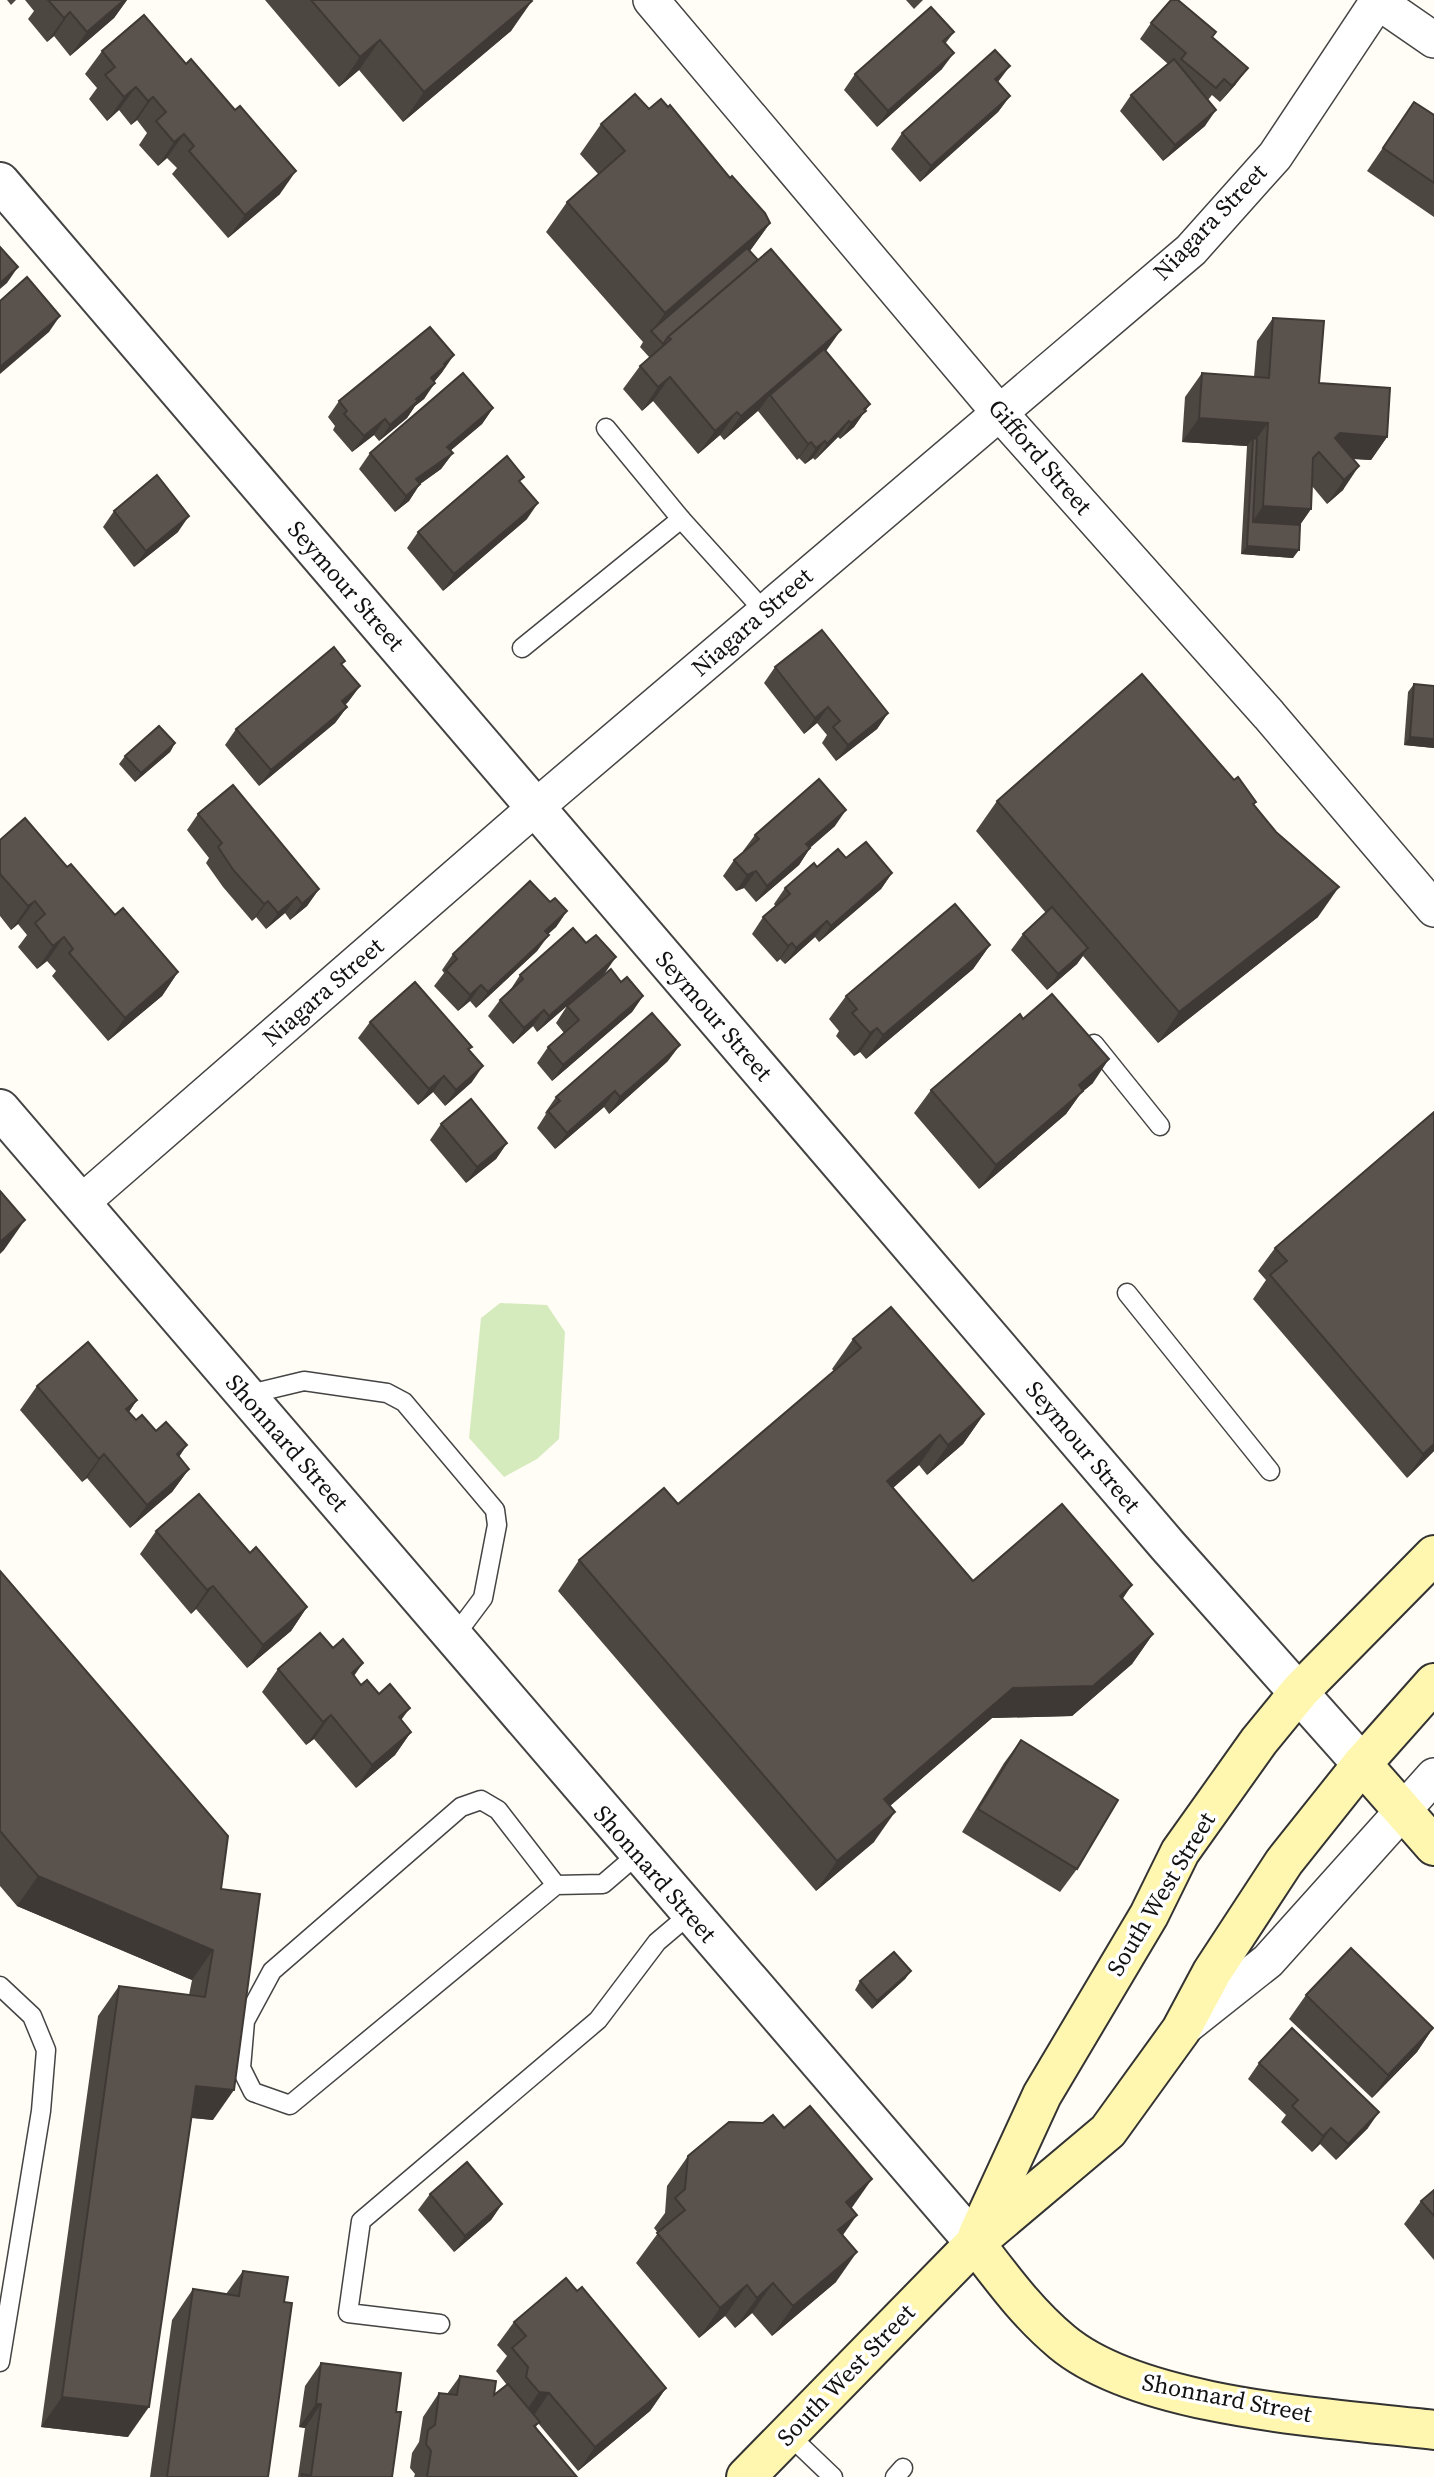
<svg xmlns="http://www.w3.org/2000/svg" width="1434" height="2477" viewBox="0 0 1434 2477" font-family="'Source Serif 4',serif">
	<rect width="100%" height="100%" fill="#fffdf5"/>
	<polygon fill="#d5ebbd" points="500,1303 547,1305 565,1332 559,1439 537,1459 504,1477 469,1438 481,1318"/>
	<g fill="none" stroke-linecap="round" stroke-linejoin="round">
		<g stroke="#444" stroke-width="21">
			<g id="service">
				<polyline points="606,428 681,519"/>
				<polyline points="522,648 681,519 764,611"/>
				<polyline points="1094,1044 1160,1126"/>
				<polyline points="1127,1293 1270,1471"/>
				<polyline points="246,1395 304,1381 387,1393 404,1402 495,1510 497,1525 483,1598 453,1638"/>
				<polyline points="556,1885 498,1810 481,1800 461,1807 272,1971 245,2021 241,2068 253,2092 290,2105 556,1885 603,1884 638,1854"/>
				<polyline points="0,1986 32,2016 46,2050 41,2111 0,2362"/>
				<polyline points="440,2324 348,2313 361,2221 598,2020 657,1942 690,1914"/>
				<polyline points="788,2434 833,2477"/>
				<polyline points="895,2477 903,2468"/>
			</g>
		</g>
		<g stroke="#444" stroke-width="38">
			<g id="minor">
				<polyline points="651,0 998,411 1269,715 1434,909"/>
				<polyline points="1376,0 1434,40"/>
				<polyline points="81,1203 536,807 1191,250 1275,156 1378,1"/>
				<polyline points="1181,2030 1268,1961 1434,1776"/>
			</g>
		</g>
		<g stroke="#444" stroke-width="42">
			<g id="tertiary">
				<polyline points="0,182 1168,1546 1362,1764"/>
				<polyline points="0,1109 975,2243"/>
			</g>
		</g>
		<g stroke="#333" stroke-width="42">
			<g id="secondary">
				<polyline points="1362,1764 1434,1846"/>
				<polyline points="978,2234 1042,2095 1149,1915 1180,1852 1259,1741 1300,1691 1434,1555"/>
				<path d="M975,2243C1002,2278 1027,2313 1062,2342C1141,2408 1331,2418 1434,2430"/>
				<polyline points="746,2477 975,2243 1108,2131 1181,2030 1212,1972 1284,1862 1362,1764 1434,1683"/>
			</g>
		</g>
		<use href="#service" stroke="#fff" stroke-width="18"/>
		<use href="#minor" stroke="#fff" stroke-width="35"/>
		<use href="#tertiary" stroke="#fff" stroke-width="38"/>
		<use href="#secondary" stroke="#fff6b0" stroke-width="38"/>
	</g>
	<g fill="#4d4742">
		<polygon points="7,0 16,0 11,5"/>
		<polygon points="25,0 127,0 114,18 70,56 54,36 47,42 28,19 34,11"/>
		<polygon points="265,0 531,0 511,31 403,122 359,70 339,87"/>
		<polygon points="906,0 923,0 914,9"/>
		<polygon points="1151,23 1213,37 1236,84 1220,102 1212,95 1208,100 1205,126 1163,161 1120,111 1131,95 1168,64 1140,39"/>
		<polygon points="954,32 945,44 942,69 877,127 844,90 855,74"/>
		<polygon points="102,51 280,194 228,238 172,174 177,168 167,158 158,166 139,145 147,133 137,120 131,125 119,110 107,121 89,99 97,88 85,74"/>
		<polygon points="998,83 1010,96 998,112 920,182 891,149 902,133"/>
		<polygon points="1414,102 1434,115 1434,217 1367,171"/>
		<polygon points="649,109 730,178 770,223 750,251 826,351 870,404 854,427 840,439 838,437 815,460 813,458 805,464 799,458 797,460 758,411 759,410 724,440 720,435 698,454 653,401 642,411 623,389 640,366 650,358 640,347 643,342 546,232 567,202 599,175 580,154 601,124"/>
		<polygon points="1273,318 1319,383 1387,437 1371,460 1353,459 1343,490 1327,504 1312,486 1311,509 1300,525 1293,558 1241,554 1247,446 1182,442 1185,397 1202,373 1254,377 1257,341"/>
		<polygon points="443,371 434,382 424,399 415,406 407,418 379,441 374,435 352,452 333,430 335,426 328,417 339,401"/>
		<polygon points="493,408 482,424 451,450 453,453 441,469 420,484 409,501 395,512 359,469 370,453"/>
		<polygon points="114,511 178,532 134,567 103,527"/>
		<polygon points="527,519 443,591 407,548 418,532"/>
		<polygon points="342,665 360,686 348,702 345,705 347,707 335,723 259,786 225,745 236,729"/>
		<polygon points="775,667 888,713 877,729 836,761 822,743 827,735 817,723 804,734 764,683"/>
		<polygon points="1414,684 1434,748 1404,745 1408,692"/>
		<polygon points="175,743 170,752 135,782 119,764 125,756"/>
		<polygon points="1234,780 1256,802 1254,805 1318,917 1158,1043 1083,956 1077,964 1047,990 1011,950 1023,934 1046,913 976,831 997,801"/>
		<polygon points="198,814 319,889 307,906 290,920 285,913 266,929 256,917 252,921 223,887 206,863 209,858 187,830"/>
		<polygon points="835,826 810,848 799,865 756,902 744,888 736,891 723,876 734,860 744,852 743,851 755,835"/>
		<polygon points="0,840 67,867 115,915 178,972 162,996 108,1041 52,976 56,971 47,961 37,969 18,947 27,935 18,924 11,930 0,916"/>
		<polygon points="846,858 892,873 881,889 819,942 815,937 785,964 780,959 777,962 752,934 763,917 776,907 774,904 785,888 817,867"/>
		<polygon points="550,902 567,911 556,927 548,934 537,951 476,1008 470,1001 458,1011 434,986 444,973 442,970 453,954"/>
		<polygon points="990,945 973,969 866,1059 860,1052 854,1056 836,1036 839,1031 829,1019 846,996"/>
		<polygon points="605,973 537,1032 533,1026 513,1044 488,1016 500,1000 509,992 520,975"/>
		<polygon points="621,982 643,996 632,1012 552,1081 537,1063 548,1047 564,1033 556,1023 567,1006"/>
		<polygon points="1023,1019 1093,1083 1081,1093 1066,1114 979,1189 914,1113 931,1090"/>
		<polygon points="370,1022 469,1050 472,1082 445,1106 433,1092 418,1105 358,1038"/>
		<polygon points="668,1061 609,1114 604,1107 555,1149 537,1128 546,1114 545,1113 556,1097"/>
		<polygon points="1434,1112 1434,1451 1407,1478 1253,1299 1266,1280 1258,1271 1275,1248"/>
		<polygon points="441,1124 507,1143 496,1159 466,1183 430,1140"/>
		<polygon points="853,1339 984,1414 963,1444 927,1475 919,1465 893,1488 973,1581 1123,1599 1153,1634 1132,1664 1072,1716 992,1718 890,1806 874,1842 816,1891 558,1591 579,1560 678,1504 834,1371 832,1369"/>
		<polygon points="37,1386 137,1400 129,1412 136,1420 179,1457 189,1469 172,1492 130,1528 87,1478 82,1482 20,1410"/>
		<polygon points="156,1531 250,1553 307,1607 291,1631 247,1668 196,1609 191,1614 140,1554"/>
		<polygon points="0,1571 221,1889 213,2120 191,2118 128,2437 41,2427 98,2016 119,1986 189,1995 192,1980 17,1906 0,1886"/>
		<polygon points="278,1669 354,1676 361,1685 401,1720 411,1732 395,1755 356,1788 314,1739 306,1745 262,1692"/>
		<polygon points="1021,1740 1077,1869 1060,1892 962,1832 1004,1763"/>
		<polygon points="911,1971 905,1979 872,2009 855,1990 860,1981"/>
		<polygon points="1306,1995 1433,2028 1417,2052 1372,2098 1289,2019"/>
		<polygon points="1259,2063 1368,2128 1336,2160 1320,2144 1312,2152 1281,2122 1286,2115 1248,2079"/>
		<polygon points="784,2128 852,2208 843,2235 836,2282 772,2336 752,2313 735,2328 725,2316 699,2338 636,2263 658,2233 654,2228 665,2213 667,2186 688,2156"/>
		<polygon points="1434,2190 1434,2260 1404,2224 1421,2201"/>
		<polygon points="430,2194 502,2204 491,2220 454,2252 418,2210"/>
		<polygon points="243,2271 284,2302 268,2477 150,2477 172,2320 193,2289 226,2294"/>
		<polygon points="577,2291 666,2388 650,2411 578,2471 538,2423 536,2427 577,2477 414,2477 415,2474 410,2468 412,2453 419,2442 423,2417 439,2393 447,2394 460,2376 494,2395 507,2385 496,2371 507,2356 497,2345 514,2322"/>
		<polygon points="321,2363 396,2412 392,2477 298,2477 305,2428 299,2427 305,2386"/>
	</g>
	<g fill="#3f3936">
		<polygon points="124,0 127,0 114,18 70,56 87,32"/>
		<polygon points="532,1 511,31 403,122 424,92"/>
		<polygon points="70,12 54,36 47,42 64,18"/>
		<polygon points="380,40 359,70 339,87 360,57"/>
		<polygon points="954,53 942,69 877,127 888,111"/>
		<polygon points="1010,66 998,82 983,95 995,79"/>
		<polygon points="1248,68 1236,84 1220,102 1232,86"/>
		<polygon points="136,87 119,110 107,121 124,97"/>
		<polygon points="1010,96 998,112 920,182 931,166"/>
		<polygon points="153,97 137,120 131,125 148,101"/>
		<polygon points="1216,110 1205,126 1163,161 1175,145"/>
		<polygon points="184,134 167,158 158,166 174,142"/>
		<polygon points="296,171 280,194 228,238 245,215"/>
		<polygon points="770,223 748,253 652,331 665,313"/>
		<polygon points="18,267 7,283 0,289 0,283"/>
		<polygon points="60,316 49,332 0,374 0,367"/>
		<polygon points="841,330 824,354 770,395 759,410 724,440 741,416"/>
		<polygon points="454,355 443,371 434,382 431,378 444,364"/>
		<polygon points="670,377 653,401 642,411 658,387"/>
		<polygon points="435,383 424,399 415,406 407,418 379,441 390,425 416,399"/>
		<polygon points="870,404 854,427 840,439 851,423"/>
		<polygon points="493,408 482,424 436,463 447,447"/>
		<polygon points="737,412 720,435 698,454 715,431"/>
		<polygon points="1199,418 1268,423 1252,445 1253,438 1247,446 1182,442"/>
		<polygon points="385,419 374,435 352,452 364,436"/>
		<polygon points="849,421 838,437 815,460 827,444"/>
		<polygon points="1340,433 1387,437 1371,460 1324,457 1335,438"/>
		<polygon points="825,441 813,458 805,464 816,448"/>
		<polygon points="811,442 799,458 797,460 808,444"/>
		<polygon points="453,453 441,469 405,495 416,479"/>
		<polygon points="1359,466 1343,490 1327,504 1344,480"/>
		<polygon points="420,484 409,501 395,512 406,496"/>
		<polygon points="538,503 527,519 443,591 454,574"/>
		<polygon points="1263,506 1311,509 1294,533 1247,530"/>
		<polygon points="189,516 178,532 134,567 146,551"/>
		<polygon points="1247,546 1299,550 1293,558 1241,554"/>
		<polygon points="360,686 348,702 331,717 342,701"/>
		<polygon points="347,707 335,723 259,786 271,770"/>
		<polygon points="828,707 817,723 804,734 815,718"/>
		<polygon points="888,713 877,729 836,761 848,745"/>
		<polygon points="1410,737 1434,739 1434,748 1404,745"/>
		<polygon points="175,743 170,752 135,782 141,773"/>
		<polygon points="846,810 835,826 795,860 806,844"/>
		<polygon points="810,848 799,865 756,902 767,886"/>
		<polygon points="756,871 744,888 736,891 747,875"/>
		<polygon points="892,873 881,889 819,942 831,926"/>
		<polygon points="1339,887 1318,917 1158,1043 1179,1012"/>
		<polygon points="319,889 307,906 290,920 302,904"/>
		<polygon points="297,897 285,913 266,929 278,913"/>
		<polygon points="35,901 18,924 11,930 28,906"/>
		<polygon points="268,901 256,917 252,921 264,904"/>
		<polygon points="567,911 556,927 534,947 545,931"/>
		<polygon points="827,921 815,937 785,964 796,948"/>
		<polygon points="549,935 537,951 476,1008 488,992"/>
		<polygon points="64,937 47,961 37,969 53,946"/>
		<polygon points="792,943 780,959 777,962 788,946"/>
		<polygon points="990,945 973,969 866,1059 883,1035"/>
		<polygon points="1088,948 1077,964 1047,990 1058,974"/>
		<polygon points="616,957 605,973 537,1032 549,1016"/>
		<polygon points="178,972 162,996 108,1041 125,1018"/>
		<polygon points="481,985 470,1001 458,1011 470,995"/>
		<polygon points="643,996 632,1012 552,1081 563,1065"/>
		<polygon points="544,1010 533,1026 513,1044 524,1028"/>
		<polygon points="877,1028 860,1052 854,1056 870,1033"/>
		<polygon points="680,1045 668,1061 609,1114 620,1097"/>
		<polygon points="1109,1059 1093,1083 1081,1093 1066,1114 979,1189 996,1165 1079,1085"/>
		<polygon points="483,1066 472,1082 445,1106 456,1090"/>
		<polygon points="444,1076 433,1092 418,1105 429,1089"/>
		<polygon points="615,1091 604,1107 555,1149 567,1133"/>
		<polygon points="507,1143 496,1159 466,1183 477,1167"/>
		<polygon points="25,1220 4,1250 0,1254 0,1242"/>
		<polygon points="137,1400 121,1423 126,1409"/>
		<polygon points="984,1414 963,1444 927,1475 948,1445"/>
		<polygon points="940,1435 919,1465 866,1511 887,1481"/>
		<polygon points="1434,1444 1434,1451 1407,1478 1423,1454"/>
		<polygon points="187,1445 171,1469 177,1454"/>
		<polygon points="104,1454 87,1478 82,1482 99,1459"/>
		<polygon points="189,1469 172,1492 130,1528 147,1505"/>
		<polygon points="1132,1585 1111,1616 1120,1596"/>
		<polygon points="213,1586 196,1609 191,1614 207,1590"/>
		<polygon points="307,1607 291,1631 247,1668 263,1645"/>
		<polygon points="1153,1634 1132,1664 1072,1716 992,1718 863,1829 884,1799 1013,1688"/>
		<polygon points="363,1663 347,1686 352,1673"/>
		<polygon points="410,1708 393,1731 399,1717"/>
		<polygon points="331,1715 314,1739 306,1745 323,1722"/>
		<polygon points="411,1732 395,1755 356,1788 372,1765"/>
		<polygon points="895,1812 874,1842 816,1891 837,1861"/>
		<polygon points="38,1876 213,1950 192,1980 17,1906"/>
		<polygon points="911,1971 905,1979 872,2009 877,2001"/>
		<polygon points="1433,2028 1417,2052 1372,2098 1388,2075"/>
		<polygon points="196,2086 234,2090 213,2120 175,2116"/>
		<polygon points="1379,2112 1368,2128 1336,2160 1348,2144"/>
		<polygon points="1331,2128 1320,2144 1312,2152 1323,2136"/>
		<polygon points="872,2179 851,2209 846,2202"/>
		<polygon points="502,2204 491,2220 454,2252 465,2236"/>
		<polygon points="857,2215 836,2245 838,2230"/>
		<polygon points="857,2252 836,2282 772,2336 793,2306"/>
		<polygon points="773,2283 752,2313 735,2328 757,2298"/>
		<polygon points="747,2285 725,2316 699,2338 720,2308"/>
		<polygon points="666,2388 650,2411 578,2471 595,2447"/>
		<polygon points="539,2392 549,2393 533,2417 523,2416"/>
		<polygon points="62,2397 149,2407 128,2437 41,2427"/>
		<polygon points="316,2404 321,2404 305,2428 299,2427"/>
	</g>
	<g fill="#5a524d" stroke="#3f3936" stroke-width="2">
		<polygon points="48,0 124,0 87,32 70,12 64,18"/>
		<polygon points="311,0 531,0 532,1 424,92 380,40 360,57"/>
		<polygon points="1171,0 1178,0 1216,32 1212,37 1248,68 1232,86 1224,79 1216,88 1181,59 1186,53 1151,23"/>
		<polygon points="931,7 954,32 943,41 954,53 888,111 855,74"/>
		<polygon points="144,15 186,64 191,59 235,110 240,106 296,171 245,215 189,151 194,146 184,134 174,142 156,121 166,112 153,97 148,101 136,87 124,97 105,75 115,67 102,51"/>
		<polygon points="995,50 1010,66 995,79 1010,96 931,166 902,133"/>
		<polygon points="1174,59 1216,110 1175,145 1131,95"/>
		<polygon points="635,94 649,109 661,99 668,107 670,105 730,178 732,176 765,213 770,223 665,313 567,202 625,151 601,124"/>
		<polygon points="1414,102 1434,115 1434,183 1383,148"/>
		<polygon points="0,247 18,267 0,283"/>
		<polygon points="747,248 758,260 668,337 663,344 651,331"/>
		<polygon points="771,249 841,330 741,416 737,412 715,431 670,377 658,387 640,366 671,339 668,337"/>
		<polygon points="27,277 60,316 0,367 0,301"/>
		<polygon points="1273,318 1324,321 1319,383 1390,388 1387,437 1340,433 1335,438 1359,466 1344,480 1319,452 1313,458 1311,509 1263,506 1268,423 1199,418 1202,373 1269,378"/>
		<polygon points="430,327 454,355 444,364 445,366 431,378 435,383 416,399 418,401 390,425 385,419 364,436 344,414 347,411 339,401"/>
		<polygon points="824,349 870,404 864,409 866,411 851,423 849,421 827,444 825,441 816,448 811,442 808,444 770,395"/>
		<polygon points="463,373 493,408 447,447 453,453 416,479 420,484 406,496 370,453"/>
		<polygon points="1253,438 1257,439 1253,522 1300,525 1299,550 1247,546"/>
		<polygon points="507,456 524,477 519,481 538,503 454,574 418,532"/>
		<polygon points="157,475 189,516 146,551 114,511"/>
		<polygon points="822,630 888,713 848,745 833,727 840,721 828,707 815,718 775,667"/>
		<polygon points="334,647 345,661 341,664 360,686 342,701 347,707 271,770 236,729"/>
		<polygon points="1142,674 1234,780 1238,777 1256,802 1253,804 1276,832 1339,887 1179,1012 997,801"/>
		<polygon points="1414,684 1434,686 1434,739 1410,737"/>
		<polygon points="159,726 175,743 141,773 125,756"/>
		<polygon points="819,779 846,810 806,844 810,848 767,886 756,871 747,875 734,860 759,839 755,835"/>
		<polygon points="233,785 319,889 302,904 297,897 278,913 268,901 264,904 234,871 218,847 222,843 198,814"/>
		<polygon points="25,818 67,867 71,864 115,915 123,908 178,972 125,1018 69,953 73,949 64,937 53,946 35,923 45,914 35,901 28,906 0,874 0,840"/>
		<polygon points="866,842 892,873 831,926 827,921 796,948 792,943 788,946 763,917 790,894 785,888 814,863 817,867 838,849 846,858"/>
		<polygon points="530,881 550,902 555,898 567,911 545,931 549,935 488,992 481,985 470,995 446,970 457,959 453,954"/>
		<polygon points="955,904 990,945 883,1035 877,1028 870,1033 852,1013 857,1009 846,996"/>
		<polygon points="1052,907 1088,948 1058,974 1023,934"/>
		<polygon points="573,928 586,943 596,935 616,957 549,1016 544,1010 524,1028 500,1000 523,979 520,975"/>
		<polygon points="611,969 621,982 627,977 643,996 563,1065 548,1047 579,1020 567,1006"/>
		<polygon points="415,982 472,1047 468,1049 483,1066 456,1090 444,1076 429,1089 370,1022"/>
		<polygon points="1052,994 1109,1059 1079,1085 1083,1091 996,1165 931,1090 1020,1014 1023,1019"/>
		<polygon points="652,1013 680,1045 620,1097 615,1091 567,1133 548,1111 560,1101 556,1097"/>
		<polygon points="471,1099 507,1143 477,1167 441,1124"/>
		<polygon points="1434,1112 1434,1444 1423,1454 1270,1275 1287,1261 1275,1248"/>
		<polygon points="0,1191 25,1220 0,1242"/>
		<polygon points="891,1307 984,1414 948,1445 940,1435 887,1481 973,1581 1062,1504 1132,1585 1120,1596 1153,1634 1093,1686 1013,1688 884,1799 895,1812 837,1861 579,1560 664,1488 678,1504 861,1348 853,1339"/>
		<polygon points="88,1342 137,1400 126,1409 136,1420 142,1415 156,1431 166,1422 187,1445 177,1454 189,1469 147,1505 104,1454 99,1459 37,1386"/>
		<polygon points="199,1494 250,1553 256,1547 307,1607 263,1645 213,1586 207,1590 156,1531"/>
		<polygon points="0,1571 228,1836 221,1889 260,1894 234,2090 196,2086 149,2407 62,2397 119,1986 205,1997 213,1950 38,1876 0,1831"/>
		<polygon points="320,1633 333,1648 343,1639 363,1663 352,1673 361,1685 367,1680 379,1694 390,1684 410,1708 399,1717 411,1732 372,1765 331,1715 323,1722 278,1669"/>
		<polygon points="1021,1740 1118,1800 1077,1869 978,1809"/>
		<polygon points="1351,1948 1433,2028 1388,2075 1306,1995"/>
		<polygon points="894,1952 911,1971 877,2001 860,1981"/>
		<polygon points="1292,2028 1379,2112 1348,2144 1331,2128 1323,2136 1292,2106 1298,2100 1259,2063"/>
		<polygon points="810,2106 872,2179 846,2202 857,2215 838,2230 857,2252 793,2306 773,2283 757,2298 747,2285 720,2308 657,2233 685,2210 675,2198 685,2189 688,2156 729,2122 763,2123 773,2115 784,2128"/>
		<polygon points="467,2162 502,2204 465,2236 430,2194"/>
		<polygon points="1434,2190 1434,2216 1421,2201"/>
		<polygon points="243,2271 288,2277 284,2302 292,2303 268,2477 167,2477 193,2289 239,2296"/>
		<polygon points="566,2278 577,2291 582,2287 666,2388 595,2447 549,2393 539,2392 526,2377 528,2367 512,2348 526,2336 514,2322"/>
		<polygon points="321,2363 401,2373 396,2412 401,2412 392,2477 302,2477 302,2474 311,2476 321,2404 316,2404"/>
		<polygon points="460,2376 496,2381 494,2395 508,2384 540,2422 534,2426 577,2477 427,2477 431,2451 426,2444 428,2430 435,2425 439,2393 457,2395"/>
	</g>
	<g text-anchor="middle" stroke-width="7" stroke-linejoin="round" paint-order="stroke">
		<g font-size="24" fill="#111" stroke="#fff">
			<text transform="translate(1210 222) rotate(-46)" y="8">Niagara Street</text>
			<text transform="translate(1040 457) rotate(49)" y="8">Gifford Street</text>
			<text transform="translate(346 586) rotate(49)" y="8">Seymour Street</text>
			<text transform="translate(752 622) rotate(-41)" y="8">Niagara Street</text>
			<text transform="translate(323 992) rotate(-41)" y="8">Niagara Street</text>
			<text transform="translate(714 1016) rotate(49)" y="8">Seymour Street</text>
			<text transform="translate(287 1443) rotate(49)" y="8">Shonnard Street</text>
			<text transform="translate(1083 1447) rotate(50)" y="8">Seymour Street</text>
			<text transform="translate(655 1874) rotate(49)" y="8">Shonnard Street</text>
			<text transform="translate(1161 1894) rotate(-59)" y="8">South West Street</text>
			<text transform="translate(846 2375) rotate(-46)" y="8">South West Street</text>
			<text transform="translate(1227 2398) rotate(11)" y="8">Shonnard Street</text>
		</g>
	</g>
</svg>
